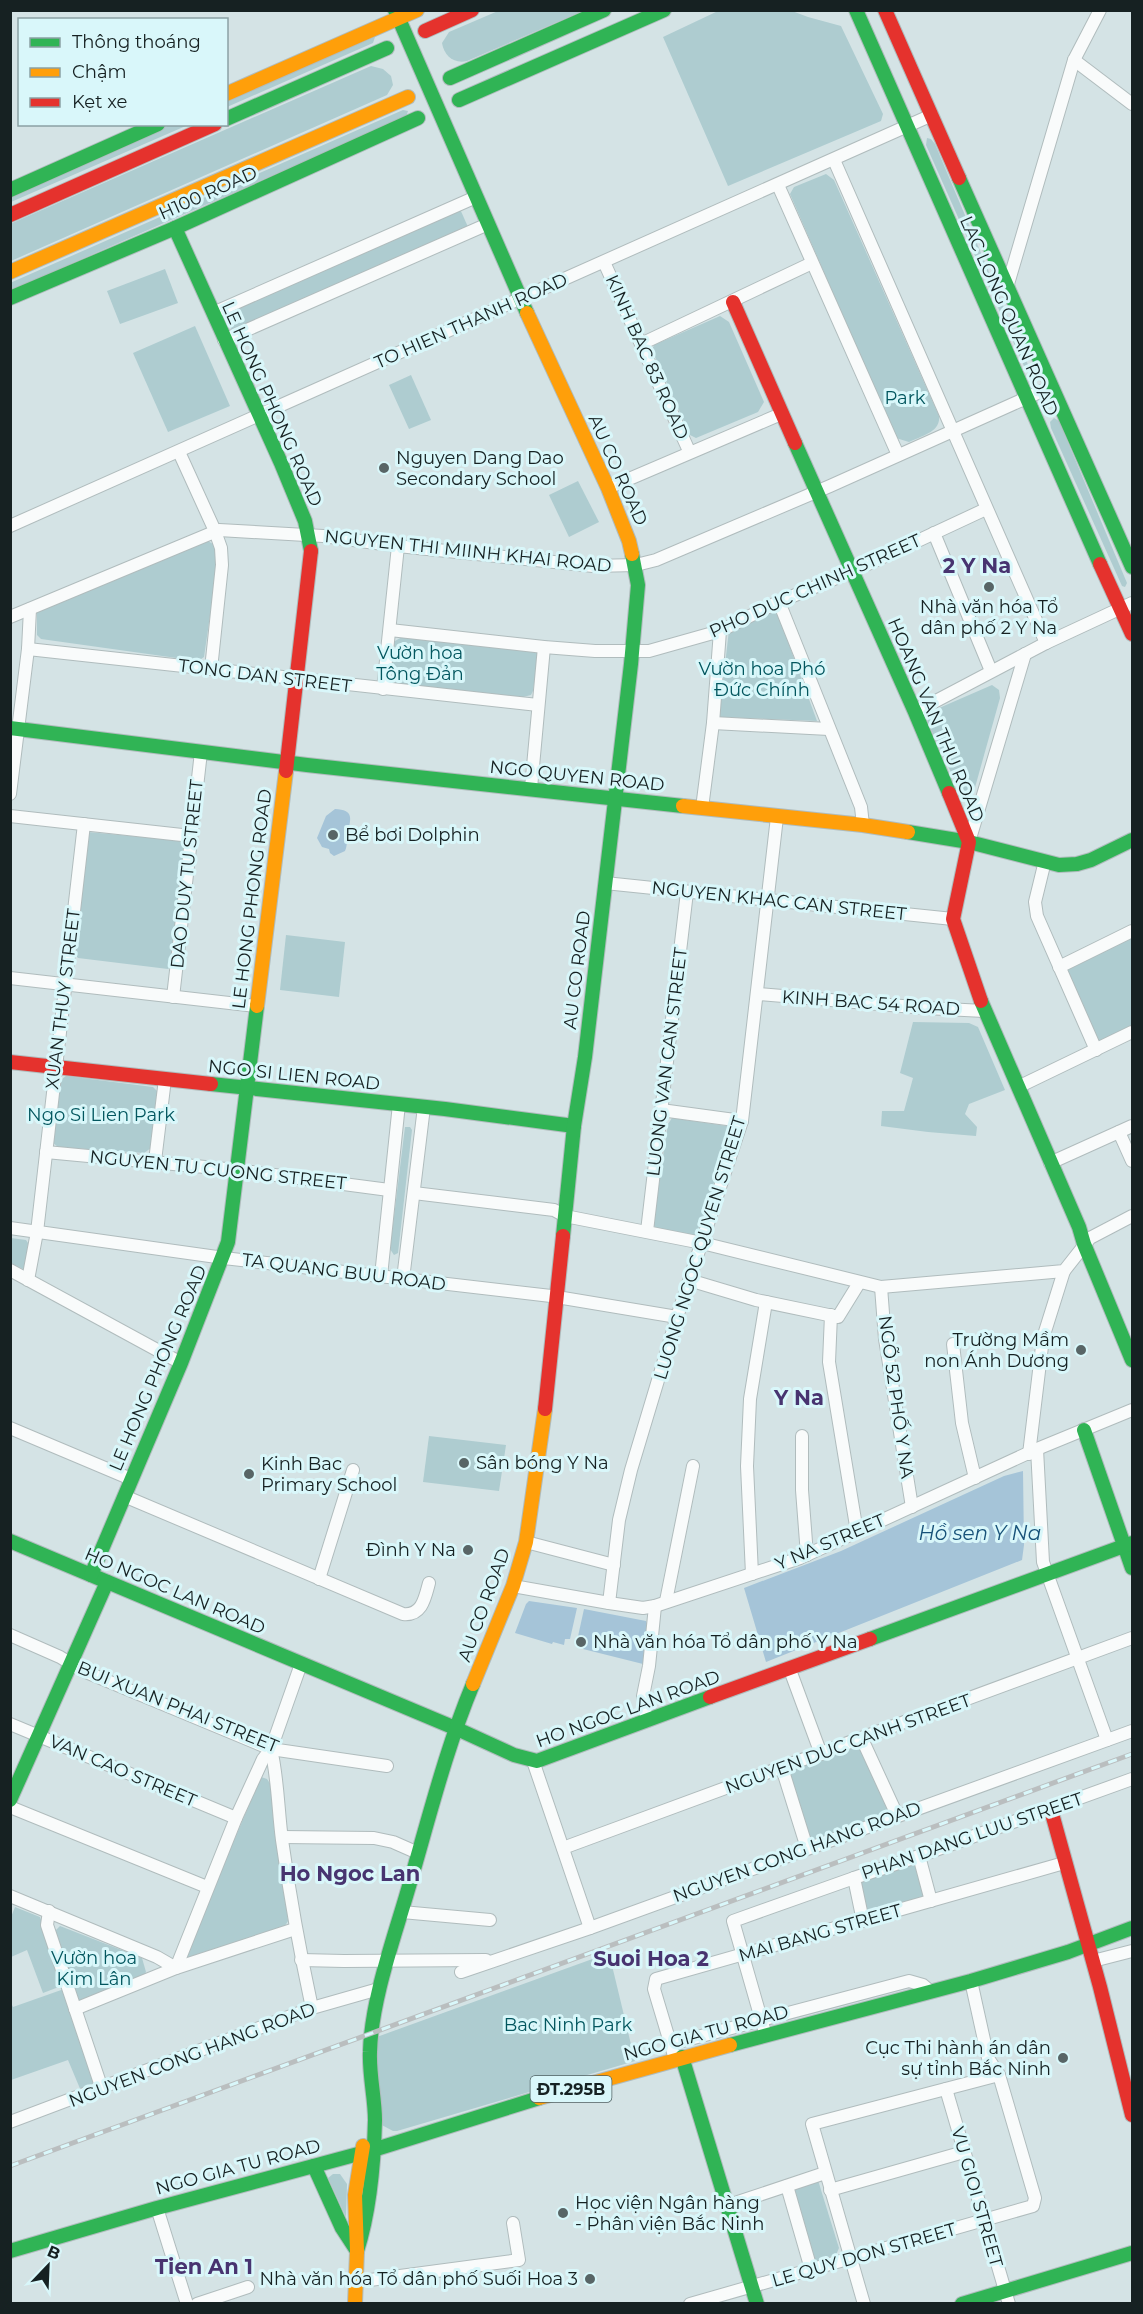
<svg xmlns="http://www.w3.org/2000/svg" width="1143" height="2314" viewBox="0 0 1143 2314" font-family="Montserrat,sans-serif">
	<rect width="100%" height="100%" fill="#d4e3e5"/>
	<g fill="#aeccd0">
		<path d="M498,11H583L467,61C454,64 444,56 442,43L449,32Z"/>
		<polygon points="718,11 792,11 808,17 841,26 883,114 881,121 728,186 663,37"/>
		<polygon points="375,37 373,43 227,107 226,100"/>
		<polygon points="371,66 383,69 391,76 393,85 387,95 11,261 10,224"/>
		<polygon points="403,110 408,111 406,117 11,290 10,283"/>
		<polygon points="170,125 188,125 11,202 10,195"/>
		<polygon points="927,138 931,139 935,144 1029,367 1028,370 1024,366 926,145"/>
		<path d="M826,174L834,180L939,416C941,432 921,436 909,442L896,438L790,194L794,187Z"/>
		<polygon points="460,209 468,227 232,331 223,312"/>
		<polygon points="165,269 178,303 120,324 107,291"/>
		<polygon points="720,316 729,322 764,402 758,412 696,438 690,435 652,350 654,345"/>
		<polygon points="195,326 230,406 168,432 133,353"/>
		<polygon points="411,375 431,420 409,429 389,385"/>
		<polygon points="1054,418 1059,421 1127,583 1125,587 1122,586 1051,428 1050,422"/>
		<polygon points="578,481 599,522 569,537 549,495"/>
		<polygon points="208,541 216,546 215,581 204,657 198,661 41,639 37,635 37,613 40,609"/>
		<polygon points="776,609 817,721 719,717 729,630"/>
		<polygon points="404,636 536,651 538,654 533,691 531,695 523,697 395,685 388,677 393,642"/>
		<polygon points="992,685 999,690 1000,698 974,791 971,798 968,799 962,796 928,723 927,716 930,712"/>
		<polygon points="88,832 184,841 172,965 168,969 78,958 74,953"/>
		<polygon points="1132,933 1132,1030 1100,1045 1064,971 1067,965"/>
		<polygon points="286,935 345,942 339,997 280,990"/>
		<polygon points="913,1022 969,1023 978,1027 1005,1090 969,1104 965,1114 977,1127 976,1136 928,1132 881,1126 882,1111 904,1111 913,1078 900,1073"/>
		<polygon points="66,1076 153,1087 158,1092 151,1148 144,1153 58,1147 52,1142 58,1082"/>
		<polygon points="672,1118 727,1126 732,1129 698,1230 694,1237 657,1230 653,1224 668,1124"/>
		<polygon points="405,1127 410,1127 412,1130 398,1253 394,1255 390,1249"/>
		<polygon points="11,1238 26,1240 28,1243 26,1265 23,1269 11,1263"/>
		<polygon points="429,1436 506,1445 499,1491 423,1482"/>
		<polygon points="861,1741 894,1812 809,1842 786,1771"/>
		<polygon points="261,1777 267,1779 271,1785 288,1921 283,1929 188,1960 187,1951"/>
		<polygon points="917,1860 930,1899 867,1918 857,1878"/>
		<polygon points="15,1907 40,1917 64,1985 43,1993 27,1950 11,1957 11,1917"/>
		<polygon points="60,1926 142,1958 146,1972 144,1975 79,2003 54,1932"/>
		<polygon points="609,1953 635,2061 397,2131 393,2131 378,2123 374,2038"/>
		<polygon points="64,1989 97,2083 81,2091 68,2060 11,2080 10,2001 13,2007"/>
		<polygon points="333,2174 340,2174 347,2184 346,2217 328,2178"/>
		<polygon points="817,2177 839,2248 836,2255 813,2262 790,2186"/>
	</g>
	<g fill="#a5c4d8">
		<path d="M335,809C354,810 351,818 348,832C346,839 348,845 345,851L334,856L330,853L329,849L322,847L317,838L326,816Z"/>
		<polygon points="1023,1471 1024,1545 1022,1560 766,1662 744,1588 841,1551 1004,1476"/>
		<polygon points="529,1601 577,1608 570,1639 565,1639 564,1645 553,1642 552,1644 515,1633 526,1604"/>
		<polygon points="584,1609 646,1621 648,1626 643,1664 583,1649 584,1643 577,1641"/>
	</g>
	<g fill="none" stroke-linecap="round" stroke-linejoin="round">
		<g stroke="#b0bcbd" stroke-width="14">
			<g id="street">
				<polyline points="1074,60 1132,104"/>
				<polyline points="834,160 1046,643"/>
				<polyline points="778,185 898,455"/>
				<polyline points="604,262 689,451"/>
				<polyline points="1008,284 1074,60 1100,10"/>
				<polyline points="213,313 476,197"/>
				<polyline points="224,340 488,224"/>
				<polyline points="641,344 812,263"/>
				<polyline points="179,452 215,531 221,548 222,565 211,669"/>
				<polyline points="608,488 781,414"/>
				<polyline points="10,526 932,115"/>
				<polyline points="934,533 991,671"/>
				<polyline points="779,602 861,807 863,825"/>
				<polyline points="10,617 219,530 323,536 398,546 593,566 636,565 656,560 830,486 1051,387"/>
				<polyline points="390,630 544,647 595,651 649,651 720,631 776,603 851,572 986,509"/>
				<polyline points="28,649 538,705"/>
				<polyline points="383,689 398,546"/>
				<polyline points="915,712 1046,643 1132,603"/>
				<polyline points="713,723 829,729"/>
				<polyline points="531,788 544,647"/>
				<polyline points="10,794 28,649 30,609"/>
				<polyline points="702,808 713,723 720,631"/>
				<polyline points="10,816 191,836"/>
				<polyline points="969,842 1025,654"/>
				<polyline points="1045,861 1035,902 1037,916 1096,1050"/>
				<polyline points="605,883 953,919"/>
				<polyline points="1059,967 1132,931"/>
				<polyline points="10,978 256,1006"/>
				<polyline points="758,994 926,1008 984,1011"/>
				<polyline points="173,997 201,752"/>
				<polyline points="1018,1087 1132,1032"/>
				<polyline points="661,1110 742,1121"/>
				<polyline points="1119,1132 1132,1161"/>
				<polyline points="46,1152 237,1170 389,1190"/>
				<polyline points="155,1161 165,1079"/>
				<polyline points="1050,1163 1132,1126"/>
				<polyline points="414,1193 554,1210 565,1216 702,1243 881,1287 1064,1271 1090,1238 1132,1216"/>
				<polyline points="10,1228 224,1258 551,1296 677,1317"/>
				<polyline points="647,1231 687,892"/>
				<polyline points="10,1270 181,1363"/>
				<polyline points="381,1276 399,1104"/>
				<polyline points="403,1279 424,1107"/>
				<polyline points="28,1280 37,1232 84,824"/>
				<polyline points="689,1280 756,1300 838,1317 859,1283"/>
				<polyline points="881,1287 885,1339 912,1507"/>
				<polyline points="831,1315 829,1362 857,1532"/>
				<polyline points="953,1344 962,1423 975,1478"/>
				<polyline points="10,1428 131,1479"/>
				<polyline points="802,1436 802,1490 807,1555"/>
				<polyline points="1037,1449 1043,1562 1107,1740"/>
				<polyline points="1029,1454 1043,1338 1064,1271"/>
				<path d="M124,1496L403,1614C422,1616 425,1598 429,1583"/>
				<polyline points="526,1542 614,1565"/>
				<polyline points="752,1574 747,1466 750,1399 766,1302"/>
				<polyline points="319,1579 353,1470"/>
				<polyline points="513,1586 609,1603 643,1608 655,1606 800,1558 1037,1449 1132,1410"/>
				<polyline points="666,1601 693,1466"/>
				<polyline points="609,1603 619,1520 631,1470 677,1317 742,1121 777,817"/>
				<polyline points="10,1635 60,1657 81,1670 271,1749 387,1766"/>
				<polyline points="790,1670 821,1754"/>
				<polyline points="647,1721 643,1696 649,1666 655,1606"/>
				<polyline points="10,1724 236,1818"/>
				<polyline points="862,1739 897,1815"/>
				<path d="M271,1749C278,1779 278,1810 282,1840C290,1897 300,1952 312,2008"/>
				<polyline points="533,1761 590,1928"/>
				<polyline points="782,1768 807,1848"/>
				<polyline points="10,1807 207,1887"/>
				<polyline points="282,1837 374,1838 393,1842 418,1853"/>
				<polyline points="563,1848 1132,1638"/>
				<polyline points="919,1856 931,1901"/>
				<polyline points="10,1896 157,1957 176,1968 236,1818 263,1759 271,1749 301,1664"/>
				<polyline points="49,1911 47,1925 102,2089"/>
				<polyline points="402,1912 490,1920"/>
				<polyline points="863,1921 854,1878 919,1856 1132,1779"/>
				<polyline points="301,1960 344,1961 486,1960"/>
				<polyline points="1093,1961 1132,1951"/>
				<polyline points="461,1972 590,1928 1132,1731"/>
				<polyline points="75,2009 176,1968 295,1929"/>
				<polyline points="764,2029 733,1921 854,1878"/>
				<polyline points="671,2044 909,1981 923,1985 930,1991"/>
				<polyline points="675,2059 654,1989 656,1979 1064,1863"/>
				<polyline points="946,2089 1009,2304"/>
				<polyline points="10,2122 312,2008 375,1990"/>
				<polyline points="787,2186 811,2269"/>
				<polyline points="830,2190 964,2152"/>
				<polyline points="726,2206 825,2173"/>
				<polyline points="157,2208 187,2304"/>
				<polyline points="355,2282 519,2260 513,2223"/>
				<polyline points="197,2304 248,2287"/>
				<polyline points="690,2304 1033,2206 1035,2198 999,2075"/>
				<polyline points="864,2304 812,2124 999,2075 988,2058 971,1981"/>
			</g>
		</g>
		<g stroke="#b0bcbd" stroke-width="16">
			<g id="fast">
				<polyline points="395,10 527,313"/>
				<polyline points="856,10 1100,564"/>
				<polyline points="450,78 604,10"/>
				<polyline points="459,100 664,10"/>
				<polyline points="226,119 387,48"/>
				<polyline points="959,178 1132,567"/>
				<polyline points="10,190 158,124"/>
				<polyline points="175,228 281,463 305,521 311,551"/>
				<polyline points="10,298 175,228 418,118"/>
				<polyline points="795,443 915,712 949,793"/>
				<polyline points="10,728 307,765 683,806"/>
				<polyline points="908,832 969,842 1059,865 1077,864 1091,860 1132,840"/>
				<polyline points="981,1001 1079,1227 1084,1244 1132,1360"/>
				<polyline points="211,1084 445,1109 574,1126"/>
				<polyline points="563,1236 574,1126 585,1057 631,664 638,585 632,554"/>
				<polyline points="1084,1430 1132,1568"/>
				<polyline points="10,1541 455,1728 514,1755 537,1761 710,1697"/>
				<polyline points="91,1575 181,1363 228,1242 257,1006"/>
				<polyline points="870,1639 1132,1543"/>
				<polyline points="10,1800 107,1582"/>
				<polyline points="730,2045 971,1981 1068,1952 1132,1928"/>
				<polyline points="682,2057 757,2304"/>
				<polyline points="314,2166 342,2228 357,2251"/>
				<polyline points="10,2251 157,2208 373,2150 539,2098"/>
				<path d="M357,2251C370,2210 374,2163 375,2120C375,2098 369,2075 370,2052C371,2002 393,1941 407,1893C428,1822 445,1751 473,1684"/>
				<polyline points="962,2304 1132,2253"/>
			</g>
		</g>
		<g stroke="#b0bcbd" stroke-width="16">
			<g id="slow">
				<polyline points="226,94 417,10"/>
				<polyline points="10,272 408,97"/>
				<polyline points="527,313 608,488 629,541 632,554"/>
				<polyline points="683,806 863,825 908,832"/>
				<polyline points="257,1006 286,771"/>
				<polyline points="473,1684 513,1586 526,1542 545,1409"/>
				<polyline points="539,2098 730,2045"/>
				<polyline points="355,2304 357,2251 355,2195 363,2146"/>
			</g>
		</g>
		<g stroke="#b0bcbd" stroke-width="16">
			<g id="jam">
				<polyline points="885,10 959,178"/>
				<polyline points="425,31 472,10"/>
				<polyline points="10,215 215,124"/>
				<polyline points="733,302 795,443"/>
				<polyline points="1100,564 1132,634"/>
				<polyline points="286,771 311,551"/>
				<polyline points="949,793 969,842 953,919 981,1001"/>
				<polyline points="10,1062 211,1084"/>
				<polyline points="545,1409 563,1236"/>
				<polyline points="710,1697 870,1639"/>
				<polyline points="1051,1810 1100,1987 1132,2115"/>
			</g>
		</g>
		<use href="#street" stroke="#f9fbfb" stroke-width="12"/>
		<use href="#fast" stroke="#30b455" stroke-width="14"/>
		<use href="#slow" stroke="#ff9f0a" stroke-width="14"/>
		<use href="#jam" stroke="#e5322d" stroke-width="14"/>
		<g stroke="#babebf" stroke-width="5">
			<polyline id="rail" points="10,2166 1132,1754"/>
		</g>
		<use href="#rail" stroke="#d9f7fa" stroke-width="3" stroke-dasharray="9" stroke-linecap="butt"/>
	</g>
	<g fill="#586566" stroke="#d9f7fa" stroke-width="2">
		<circle cx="384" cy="468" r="6"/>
		<circle cx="989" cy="587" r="6"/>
		<circle cx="333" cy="835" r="6"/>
		<circle cx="1081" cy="1350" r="6"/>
		<circle cx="464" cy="1463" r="6"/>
		<circle cx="249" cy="1474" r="6"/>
		<circle cx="468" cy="1550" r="6"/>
		<circle cx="581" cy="1642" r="6"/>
		<circle cx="1063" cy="2058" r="6"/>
		<circle cx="563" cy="2213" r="6"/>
		<circle cx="590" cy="2279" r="6"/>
	</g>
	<g text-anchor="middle" stroke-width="6" stroke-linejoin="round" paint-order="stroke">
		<rect fill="#d9f7fa" stroke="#506163" stroke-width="1.5" x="530.5" y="2076" width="81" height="26" rx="4.5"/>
		<g font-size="16" font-weight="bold" fill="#162122">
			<text x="571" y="2095">ĐT.295B</text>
		</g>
		<g font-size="18" fill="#162122" stroke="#d9f7fa">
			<text transform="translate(208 193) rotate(-24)" y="6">H100 ROAD</text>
			<text transform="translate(1009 316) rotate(66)" y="6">LAC LONG QUAN ROAD</text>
			<text transform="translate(471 321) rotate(-24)" y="6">TO HIEN THANH ROAD</text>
			<text transform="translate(647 357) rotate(66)" y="6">KINH BAC 83 ROAD</text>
			<text transform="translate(272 404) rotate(66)" y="6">LE HONG PHONG ROAD</text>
			<text transform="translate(618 470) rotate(66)" y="6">AU CO ROAD</text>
			<text transform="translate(468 551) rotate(6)" y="6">NGUYEN THI MIINH KHAI ROAD</text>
			<text transform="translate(815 586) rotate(-24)" y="6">PHO DUC CHINH STREET</text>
			<text transform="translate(265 676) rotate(7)" y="6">TONG DAN STREET</text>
			<text transform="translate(936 720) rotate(67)" y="6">HOANG VAN THU ROAD</text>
			<text transform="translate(577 776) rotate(6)" y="6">NGO QUYEN ROAD</text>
			<text transform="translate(187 874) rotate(-84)" y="6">DAO DUY TU STREET</text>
			<text transform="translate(252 899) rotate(-83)" y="6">LE HONG PHONG ROAD</text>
			<text transform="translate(779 901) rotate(6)" y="6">NGUYEN KHAC CAN STREET</text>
			<text transform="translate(577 970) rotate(-83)" y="6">AU CO ROAD</text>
			<text transform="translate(63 999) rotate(-83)" y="6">XUAN THUY STREET</text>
			<text transform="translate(871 1003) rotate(4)" y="6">KINH BAC 54 ROAD</text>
			<text transform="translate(667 1062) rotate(-83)" y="6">LUONG VAN CAN STREET</text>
			<text transform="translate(294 1075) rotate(6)" y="6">NGO SI LIEN ROAD</text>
			<text transform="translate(218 1170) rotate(6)" y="6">NGUYEN TU CUONG STREET</text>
			<text transform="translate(700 1248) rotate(-73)" y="6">LUONG NGOC QUYEN STREET</text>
			<text transform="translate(344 1272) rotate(7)" y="6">TA QUANG BUU ROAD</text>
			<text transform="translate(158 1368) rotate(-67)" y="6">LE HONG PHONG ROAD</text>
			<text transform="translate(896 1397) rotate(82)" y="6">NGÕ 52 PHỐ Y NA</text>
			<text transform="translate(830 1542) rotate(-23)" y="6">Y NA STREET</text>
			<text transform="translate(175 1591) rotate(23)" y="6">HO NGOC LAN ROAD</text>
			<text transform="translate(484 1605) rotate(-70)" y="6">AU CO ROAD</text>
			<text transform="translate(178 1707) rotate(22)" y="6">BUI XUAN PHAI STREET</text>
			<text transform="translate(628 1709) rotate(-20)" y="6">HO NGOC LAN ROAD</text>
			<text transform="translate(848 1744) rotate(-20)" y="6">NGUYEN DUC CANH STREET</text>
			<text transform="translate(123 1771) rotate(23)" y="6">VAN CAO STREET</text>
			<text transform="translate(972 1836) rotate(-19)" y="6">PHAN DANG LUU STREET</text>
			<text transform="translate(797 1852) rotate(-20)" y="6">NGUYEN CONG HANG ROAD</text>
			<text transform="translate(820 1933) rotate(-16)" y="6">MAI BANG STREET</text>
			<text transform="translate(706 2033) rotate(-15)" y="6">NGO GIA TU ROAD</text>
			<text transform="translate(192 2055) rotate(-21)" y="6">NGUYEN CONG HANG ROAD</text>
			<text transform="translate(238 2167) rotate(-15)" y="6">NGO GIA TU ROAD</text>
			<text transform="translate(977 2197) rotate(74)" y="6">VU GIOI STREET</text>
			<text transform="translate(864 2255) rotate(-16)" y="6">LE QUY DON STREET</text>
		</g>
		<g font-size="18" fill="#02565e" stroke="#d9f7fa">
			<text x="905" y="404">Park</text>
			<text x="420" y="659">Vườn hoa<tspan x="420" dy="21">Tông Đản</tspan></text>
			<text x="762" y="675">Vườn hoa Phó<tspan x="762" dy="21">Đức Chính</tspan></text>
			<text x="101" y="1121">Ngo Si Lien Park</text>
			<text x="94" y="1964">Vườn hoa<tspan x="94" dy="21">Kim Lân</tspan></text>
			<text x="568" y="2031">Bac Ninh Park</text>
		</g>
		<g font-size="18" fill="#162122" stroke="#d9f7fa" text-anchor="start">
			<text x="396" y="464">Nguyen Dang Dao<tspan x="396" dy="21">Secondary School</tspan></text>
			<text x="989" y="613" text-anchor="middle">Nhà văn hóa Tổ<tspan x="989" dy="21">dân phố 2 Y Na</tspan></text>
			<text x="345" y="841">Bể bơi Dolphin</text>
			<text x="1069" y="1346" text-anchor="end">Trường Mầm<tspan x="1069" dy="21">non Ánh Dương</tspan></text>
			<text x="476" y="1469">Sân bóng Y Na</text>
			<text x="261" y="1470">Kinh Bac<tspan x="261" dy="21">Primary School</tspan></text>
			<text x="456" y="1556" text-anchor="end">Đình Y Na</text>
			<text x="593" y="1648">Nhà văn hóa Tổ dân phố Y Na</text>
			<text x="1051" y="2054" text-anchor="end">Cục Thi hành án dân<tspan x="1051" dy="21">sự tỉnh Bắc Ninh</tspan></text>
			<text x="575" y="2209">Học viện Ngân hàng<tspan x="575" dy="21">- Phân viện Bắc Ninh</tspan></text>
			<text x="578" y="2285" text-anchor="end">Nhà văn hóa Tổ dân phố Suối Hoa 3</text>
		</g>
		<g font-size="20" font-style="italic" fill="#185279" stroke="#d9f7fa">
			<text x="980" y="1540">Hồ sen Y Na</text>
		</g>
		<g font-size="21" font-weight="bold" fill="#483470" stroke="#d9f7fa">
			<text x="977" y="573">2 Y Na</text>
			<text x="799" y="1405">Y Na</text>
			<text x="350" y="1881">Ho Ngoc Lan</text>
			<text x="651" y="1966">Suoi Hoa 2</text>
			<text x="204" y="2274">Tien An 1</text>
		</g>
	</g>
	<rect width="1143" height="2314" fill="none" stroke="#162122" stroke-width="24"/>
	<rect x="18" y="18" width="210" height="108" fill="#d9f7fa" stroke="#8ba1a4" stroke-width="1.5"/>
	<rect x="30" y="38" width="30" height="9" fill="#30b455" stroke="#8ba1a4" stroke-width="1.5"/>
	<text x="72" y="48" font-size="18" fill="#162122">Thông thoáng</text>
	<rect x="30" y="68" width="30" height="9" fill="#ff9f0a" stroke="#8ba1a4" stroke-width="1.5"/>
	<text x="72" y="78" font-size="18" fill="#162122">Chậm</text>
	<rect x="30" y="98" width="30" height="9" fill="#e5322d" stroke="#8ba1a4" stroke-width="1.5"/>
	<text x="72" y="108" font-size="18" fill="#162122">Kẹt xe</text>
	<g transform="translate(48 2266) rotate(23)" stroke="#d9f7fa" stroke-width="4.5" paint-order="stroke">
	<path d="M0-4.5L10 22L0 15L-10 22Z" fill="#162122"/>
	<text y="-9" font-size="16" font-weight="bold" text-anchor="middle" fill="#162122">B</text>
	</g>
</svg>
